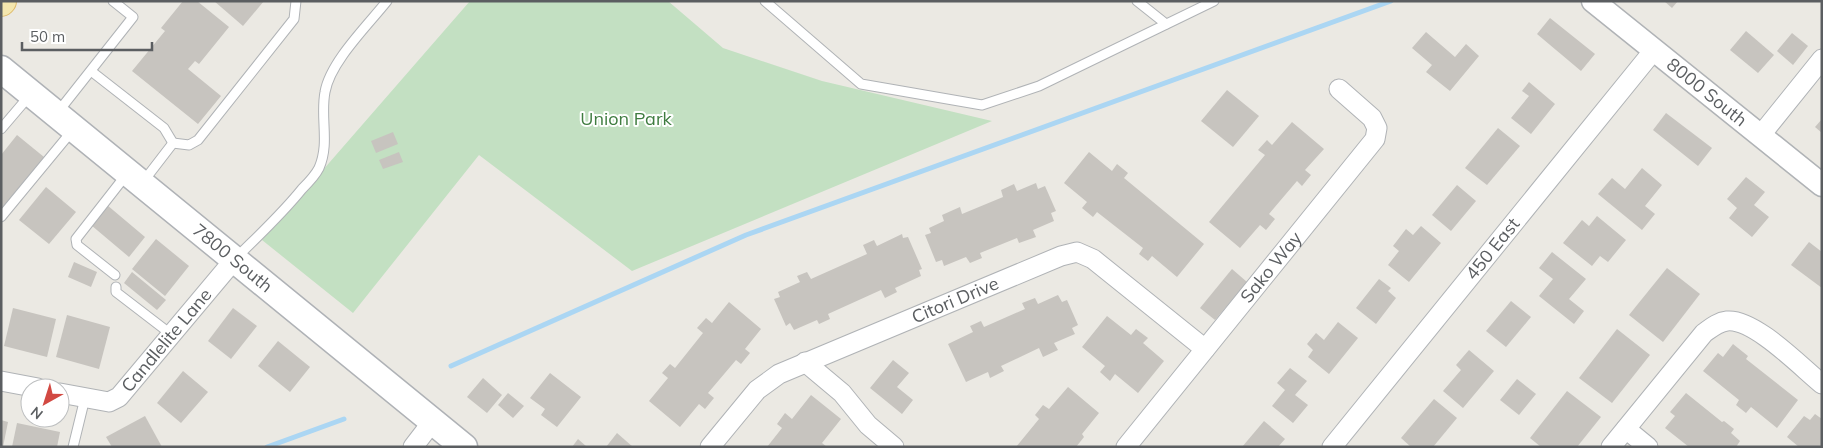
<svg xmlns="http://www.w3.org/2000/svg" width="1823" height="448" viewBox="0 0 1823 448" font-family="Mulish,sans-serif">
	<rect width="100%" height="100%" fill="#ebe9e3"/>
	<polygon fill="#c3e0c2" points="470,1 668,1 723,48 822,81 992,121 632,271 479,155 353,313 262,240"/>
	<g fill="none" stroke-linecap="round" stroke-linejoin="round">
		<g stroke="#abd6f3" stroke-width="5">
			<polyline points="451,366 746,235 1391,1"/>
			<polyline points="267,447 344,419"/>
		</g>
	</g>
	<g fill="#c7c4bf">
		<polygon points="183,1 197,1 229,27 199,64 195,61 188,69 221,96 198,124 132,71 165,31 161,28"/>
		<polygon points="214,1 264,1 243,26"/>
		<polygon points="1664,1 1678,1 1672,8"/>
		<polygon points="1550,18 1595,54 1581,71 1537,34"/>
		<polygon points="1746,31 1774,55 1758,73 1730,50"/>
		<polygon points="1426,32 1455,57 1466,44 1479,56 1450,91 1426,72 1432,65 1412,48"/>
		<polygon points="1792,33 1808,46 1793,65 1777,51"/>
		<polygon points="1529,82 1555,104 1531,134 1511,118 1529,96 1522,91"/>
		<polygon points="1227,90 1259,116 1233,147 1201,121"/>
		<polygon points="1666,113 1712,148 1698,166 1653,130"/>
		<polygon points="1822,119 1822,133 1815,127"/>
		<polygon points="1292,122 1324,149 1305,170 1311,175 1302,186 1297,181 1269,214 1275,219 1266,230 1260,225 1240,248 1209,222 1265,155 1258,150 1267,140 1272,145"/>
		<polygon points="1498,128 1520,146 1487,185 1465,168"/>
		<polygon points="393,132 398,144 376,153 371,141"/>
		<polygon points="17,135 44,157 3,209 1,207 1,155"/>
		<polygon points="399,152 403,162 383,169 379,160"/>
		<polygon points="1089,152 1112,171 1117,164 1128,173 1124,178 1204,244 1177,277 1152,256 1148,261 1139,254 1143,248 1097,212 1093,217 1082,208 1087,202 1064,183"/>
		<polygon points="1642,168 1662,185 1645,206 1655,214 1642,230 1598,194 1612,178 1625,189"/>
		<polygon points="1746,177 1765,192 1754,205 1769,217 1752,237 1729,218 1737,208 1727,199"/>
		<polygon points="1036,183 1038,189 1045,186 1056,211 1051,213 1054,221 1033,230 1036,237 1019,243 1017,238 980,253 982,258 970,263 966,257 944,266 942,260 936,262 925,235 931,233 929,228 944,221 942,215 960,207 962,214 1003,197 1001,190 1014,184 1017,191"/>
		<polygon points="1457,185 1476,201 1451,231 1432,215"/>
		<polygon points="46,187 76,212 49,244 19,220"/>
		<polygon points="107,205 145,237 129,257 91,225"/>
		<polygon points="1597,216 1626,240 1608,262 1600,256 1592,266 1563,243 1582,220 1589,226"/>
		<polygon points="1421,226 1441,243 1409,282 1388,265 1399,251 1393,246 1406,229 1413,235"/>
		<polygon points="902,234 903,238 908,237 922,269 919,270 921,276 895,288 897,292 885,298 881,290 828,314 830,319 819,324 817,320 794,330 790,323 786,326 774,299 780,297 778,292 800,282 797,276 807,272 811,279 867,254 863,245 874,240 877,246"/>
		<polygon points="156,239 189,266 165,296 132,269"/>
		<polygon points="1809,242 1822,252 1822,288 1791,265"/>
		<polygon points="1552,252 1586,279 1569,299 1584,311 1574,324 1539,296 1553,279 1539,268"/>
		<polygon points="74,262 97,272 91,287 68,277"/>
		<polygon points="1667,268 1700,294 1663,342 1629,315"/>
		<polygon points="1232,269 1247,282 1215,320 1200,308"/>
		<polygon points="132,272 166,300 157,310 124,283"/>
		<polygon points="1379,279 1391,288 1388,291 1396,298 1376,324 1356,308"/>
		<polygon points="1058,295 1062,302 1067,300 1078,325 1072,328 1075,334 1054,343 1058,350 1043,357 1039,348 1001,366 1004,371 990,378 988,372 966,382 948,344 973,332 970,326 981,321 984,327 1025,309 1022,303 1035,298 1038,304"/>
		<polygon points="1511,301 1531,317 1506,347 1486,331"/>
		<polygon points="729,302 761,329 745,349 750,353 741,364 736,360 708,393 714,398 705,409 699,404 680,427 649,401 668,378 662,373 670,364 675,368 703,333 697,328 706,318 712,323"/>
		<polygon points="13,308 56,319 47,357 4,346"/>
		<polygon points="233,308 257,326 231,359 208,341"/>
		<polygon points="67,315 110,327 99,369 56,357"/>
		<polygon points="1107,316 1131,335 1136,329 1148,338 1143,343 1164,361 1138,393 1115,374 1110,381 1100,372 1105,366 1082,347"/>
		<polygon points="1338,322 1358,338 1329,374 1308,357 1313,350 1307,344 1316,333 1324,340"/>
		<polygon points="1617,329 1650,355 1612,403 1579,378"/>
		<polygon points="278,341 310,367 290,392 258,366"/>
		<polygon points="1733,344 1748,356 1746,359 1798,400 1777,428 1751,407 1746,413 1736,405 1739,400 1703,371 1718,353 1723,357"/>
		<polygon points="1469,350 1494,371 1463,408 1443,391 1461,370 1456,365"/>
		<polygon points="893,360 909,373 897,387 913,400 902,414 870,388"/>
		<polygon points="1290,368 1307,381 1295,395 1308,405 1293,423 1272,406 1285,390 1277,383"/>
		<polygon points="183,371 208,392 181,423 157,403"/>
		<polygon points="550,373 581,397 557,427 541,415 545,409 530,398"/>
		<polygon points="483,378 502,395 487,413 467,397"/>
		<polygon points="1517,379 1536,394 1519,415 1500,400"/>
		<polygon points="1068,387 1099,413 1082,434 1084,437 1076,447 1016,447 1039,419 1035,415 1043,405 1049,409"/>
		<polygon points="1567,391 1601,417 1577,447 1541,447 1530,438"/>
		<polygon points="508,393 524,406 513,418 498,405"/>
		<polygon points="1686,393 1722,422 1724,421 1734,429 1731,433 1740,441 1736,447 1689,447 1665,428 1675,416 1670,412"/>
		<polygon points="811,395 841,419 822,443 827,447 767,447 782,428 777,424 785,413 792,419"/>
		<polygon points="1434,399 1457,418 1433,447 1411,447 1401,438"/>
		<polygon points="1815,414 1822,419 1822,447 1799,447 1787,437 1804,416 1810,420"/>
		<polygon points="145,416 162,447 112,447 106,437"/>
		<polygon points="1,420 8,422 3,447 1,447"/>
		<polygon points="1264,421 1285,439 1278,447 1242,447"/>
		<polygon points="17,423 60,432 57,447 12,447"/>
		<polygon points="617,433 633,447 606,447"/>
		<polygon points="578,439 587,447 572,447"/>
	</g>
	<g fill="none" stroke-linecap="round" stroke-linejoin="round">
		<g stroke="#b0b3b6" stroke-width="11">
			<g id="service">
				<polyline points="765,1 861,84 982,105 1039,86 1214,1"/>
				<polyline points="1137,1 1166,24"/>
				<polyline points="91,71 164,128 173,143"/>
				<polyline points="58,112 133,17 113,1"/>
				<polyline points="1,129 30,95"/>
				<polyline points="173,143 189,145 198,140 294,19 296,1"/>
				<polyline points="143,182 173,143"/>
				<polyline points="1,217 72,131"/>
				<path d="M236,258C259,235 282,214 302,189C308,183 315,176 319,168C330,143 320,118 325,92C330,62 368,25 387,1"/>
				<polyline points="115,275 77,245 76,239 126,175"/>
				<polyline points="116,287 116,292 172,335"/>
				<polyline points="73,447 85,398"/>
			</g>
		</g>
		<g stroke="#b0b3b6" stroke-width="21">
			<g id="minor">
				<polyline points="1760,136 1822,59"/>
				<polyline points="805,362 842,393 868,425 894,447"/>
				<polyline points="1,381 38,388"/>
				<path id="s1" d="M60,393L109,402L119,397L234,260"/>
				<polyline points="1626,429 1648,447"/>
				<polyline points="413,447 433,421"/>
				<path id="s2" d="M710,447L757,390L779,374L1061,256L1077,252L1093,259L1205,349"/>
				<path id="s3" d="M1126,447L1375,139L1377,128L1372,118L1339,89"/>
				<path id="s4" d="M1332,447L1654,50"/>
				<path d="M1611,447L1704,333C1711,328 1718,322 1727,321C1754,318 1801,367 1822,384"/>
			</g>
		</g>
		<g stroke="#b0b3b6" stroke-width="25">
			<g id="tertiary">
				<path id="s5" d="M1593,1L1822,185"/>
			</g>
		</g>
		<g stroke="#afb2b6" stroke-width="29">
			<g id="secondary">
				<path id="s6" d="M1,69L464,447"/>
			</g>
		</g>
		<g stroke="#deba69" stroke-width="30">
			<polyline id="primary" points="1,2 2,1"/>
		</g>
		<use href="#service" stroke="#fff" stroke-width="9"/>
		<use href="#minor" stroke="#fff" stroke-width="19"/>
		<use href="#tertiary" stroke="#fff" stroke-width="22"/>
		<use href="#secondary" stroke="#fff" stroke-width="26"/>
		<use href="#primary" stroke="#f4e7af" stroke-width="28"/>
	</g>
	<g text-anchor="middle" stroke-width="4" stroke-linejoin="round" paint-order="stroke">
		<g font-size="18" fill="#5b5e61" stroke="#fff">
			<text dy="6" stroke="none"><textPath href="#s5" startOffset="146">8000 South</textPath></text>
			<text dy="6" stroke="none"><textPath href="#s4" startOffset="255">450 East</textPath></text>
			<text dy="6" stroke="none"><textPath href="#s6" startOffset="299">7800 South</textPath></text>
			<text dy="6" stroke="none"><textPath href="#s3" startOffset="231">Sako Way</textPath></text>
			<text dy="6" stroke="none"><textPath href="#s2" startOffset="292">Citori Drive</textPath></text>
			<text dy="6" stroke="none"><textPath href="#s1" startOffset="135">Candlelite Lane</textPath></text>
		</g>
		<g font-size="18" fill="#3f7c40" stroke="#fff">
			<text x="626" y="125">Union Park</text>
		</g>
	</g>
	<rect width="1823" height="448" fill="none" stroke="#5b5e61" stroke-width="5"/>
	<g transform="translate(45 403) rotate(219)"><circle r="24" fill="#ffffff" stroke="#bdbfc0"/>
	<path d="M0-4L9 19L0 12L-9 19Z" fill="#d24942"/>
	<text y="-8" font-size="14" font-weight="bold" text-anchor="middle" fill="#5b5e61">N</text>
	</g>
	<path d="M22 42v8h130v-8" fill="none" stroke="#5b5e61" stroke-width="2.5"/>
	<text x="30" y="42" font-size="15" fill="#5b5e61" stroke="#ffffff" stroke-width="4" paint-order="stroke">50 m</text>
</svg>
